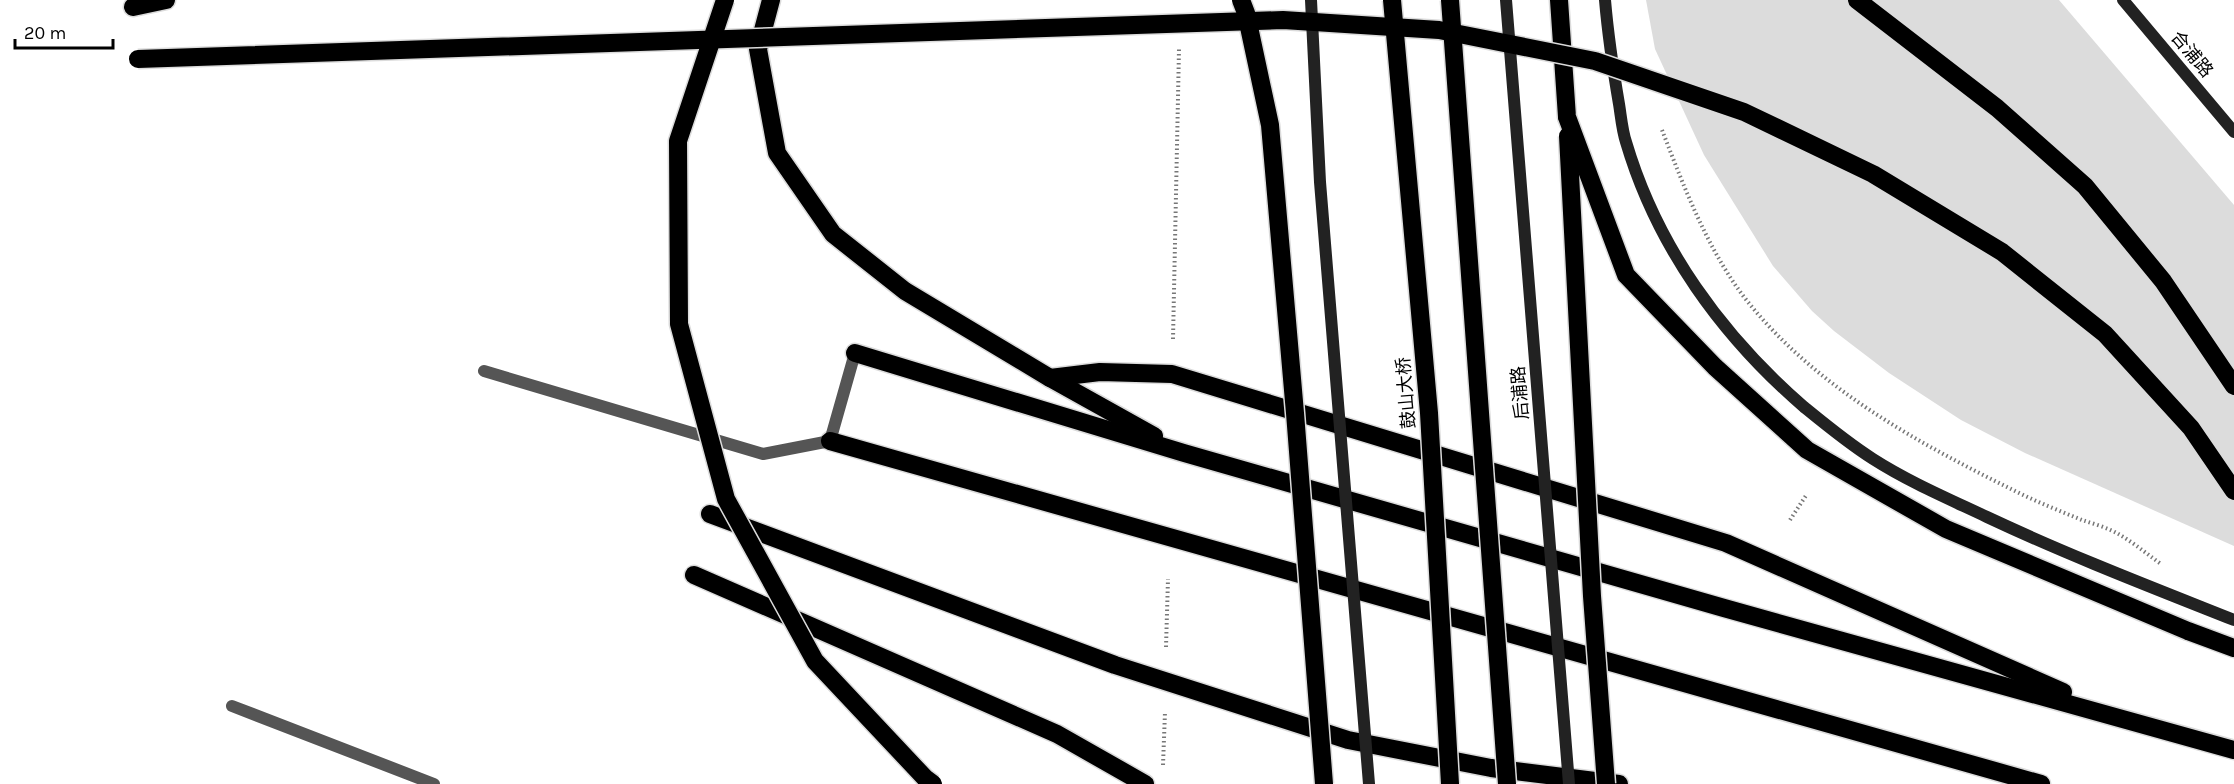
<svg xmlns="http://www.w3.org/2000/svg" width="2234" height="784" viewBox="0 0 2234 784" font-family="Karla,'Noto Sans SC',sans-serif">
	<rect width="100%" height="100%" fill="#fff"/>
	<polygon fill="#dcdcdc" points="1646,0 2059,0 2234,205 2234,546 2025,453 1961,420 1889,373 1834,331 1812,311 1773,266 1704,155 1655,49"/>
	<g fill="none" stroke-linecap="round" stroke-linejoin="round">
		<g stroke="#dbdbdb" stroke-width="21">
			<g id="highway">
				<polyline points="771,0 758,49 777,153 833,234 905,291 1050,378 1154,436"/>
				<polyline points="1559,0 1567,117"/>
				<polyline points="1857,0 1997,108 2085,186 2163,281 2234,386"/>
				<polyline points="133,7 166,0"/>
				<polyline points="855,353 1184,453 1724,608 2234,750"/>
				<polyline points="1050,378 1100,372 1172,374 1726,543 2063,692"/>
				<polyline points="830,441 2041,784"/>
				<polyline points="710,514 1115,665 1348,740 1491,768 1619,784"/>
				<polyline points="694,575 1057,734 1145,784"/>
				<polyline points="2188,631 2234,648"/>
			</g>
		</g>
		<g stroke="#777" stroke-width="4" stroke-dasharray="1.5 3" stroke-linecap="butt">
			<path d="M1662,130C1684,187 1707,248 1744,297C1813,386 1916,442 2015,491C2037,502 2060,511 2082,520C2094,524 2109,528 2120,535C2134,543 2147,554 2161,564"/>
			<polyline points="1173,339 1179,49"/>
			<polyline points="1790,520 1807,494"/>
			<polyline points="1166,647 1168,579"/>
			<polyline points="1163,765 1165,712"/>
		</g>
		<g stroke="#555" stroke-width="12">
			<polyline points="484,371 763,454 830,441 855,353"/>
			<polyline points="232,706 434,784"/>
		</g>
		<g stroke="#222" stroke-width="12">
			<path d="M1605,0C1608,35 1613,69 1619,104C1621,116 1622,130 1626,142C1657,247 1722,336 1804,407C1826,425 1849,444 1873,459C1909,482 1949,499 1987,517C2068,555 2151,587 2234,620"/>
			<polyline points="2123,0 2234,132"/>
		</g>
		<use href="#highway" stroke="#000" stroke-width="18"/>
		<g stroke="#dbdbdb" stroke-width="21" stroke-linecap="butt">
			<g id="highway-bridge">
				<polyline points="725,0 678,141 679,324 726,499 815,661 925,778 933,784"/>
				<polyline points="1241,0 1246,13 1270,125 1295,413 1324,784"/>
				<polyline points="1392,0 1429,413 1450,784"/>
				<polyline points="1450,0 1507,784"/>
				<polyline points="138,59 1283,20 1439,30 1595,61 1744,112 1873,174 2002,252 2105,334 2191,428 2234,491"/>
				<polyline points="1567,117 1626,275 1715,367 1807,450 1946,529 2188,631"/>
				<polyline points="1568,136 1592,596 1606,784"/>
			</g>
		</g>
		<g stroke="#222" stroke-width="12">
			<polyline points="1311,0 1320,182 1369,784"/>
			<polyline points="1506,0 1569,784"/>
		</g>
		<use href="#highway-bridge" stroke="#000" stroke-width="18"/>
	</g>
	<g text-anchor="middle" stroke-width="4.5" stroke-linejoin="round" paint-order="stroke">
		<g font-size="18" fill="#000" stroke="#fff">
			<text transform="translate(2192 54) rotate(50)" y="6">合浦路</text>
			<text transform="translate(1406 393) rotate(-95)" y="6">鼓山大桥</text>
			<text transform="translate(1520 393) rotate(-95)" y="6">后浦路</text>
		</g>
	</g>
	<path d="M15 39v9h98v-9" fill="none" stroke="#000000" stroke-width="3"/>
	<text x="24" y="39" font-size="18" fill="#000000" stroke="#ffffff" stroke-width="4.5" paint-order="stroke">20 m</text>
</svg>
